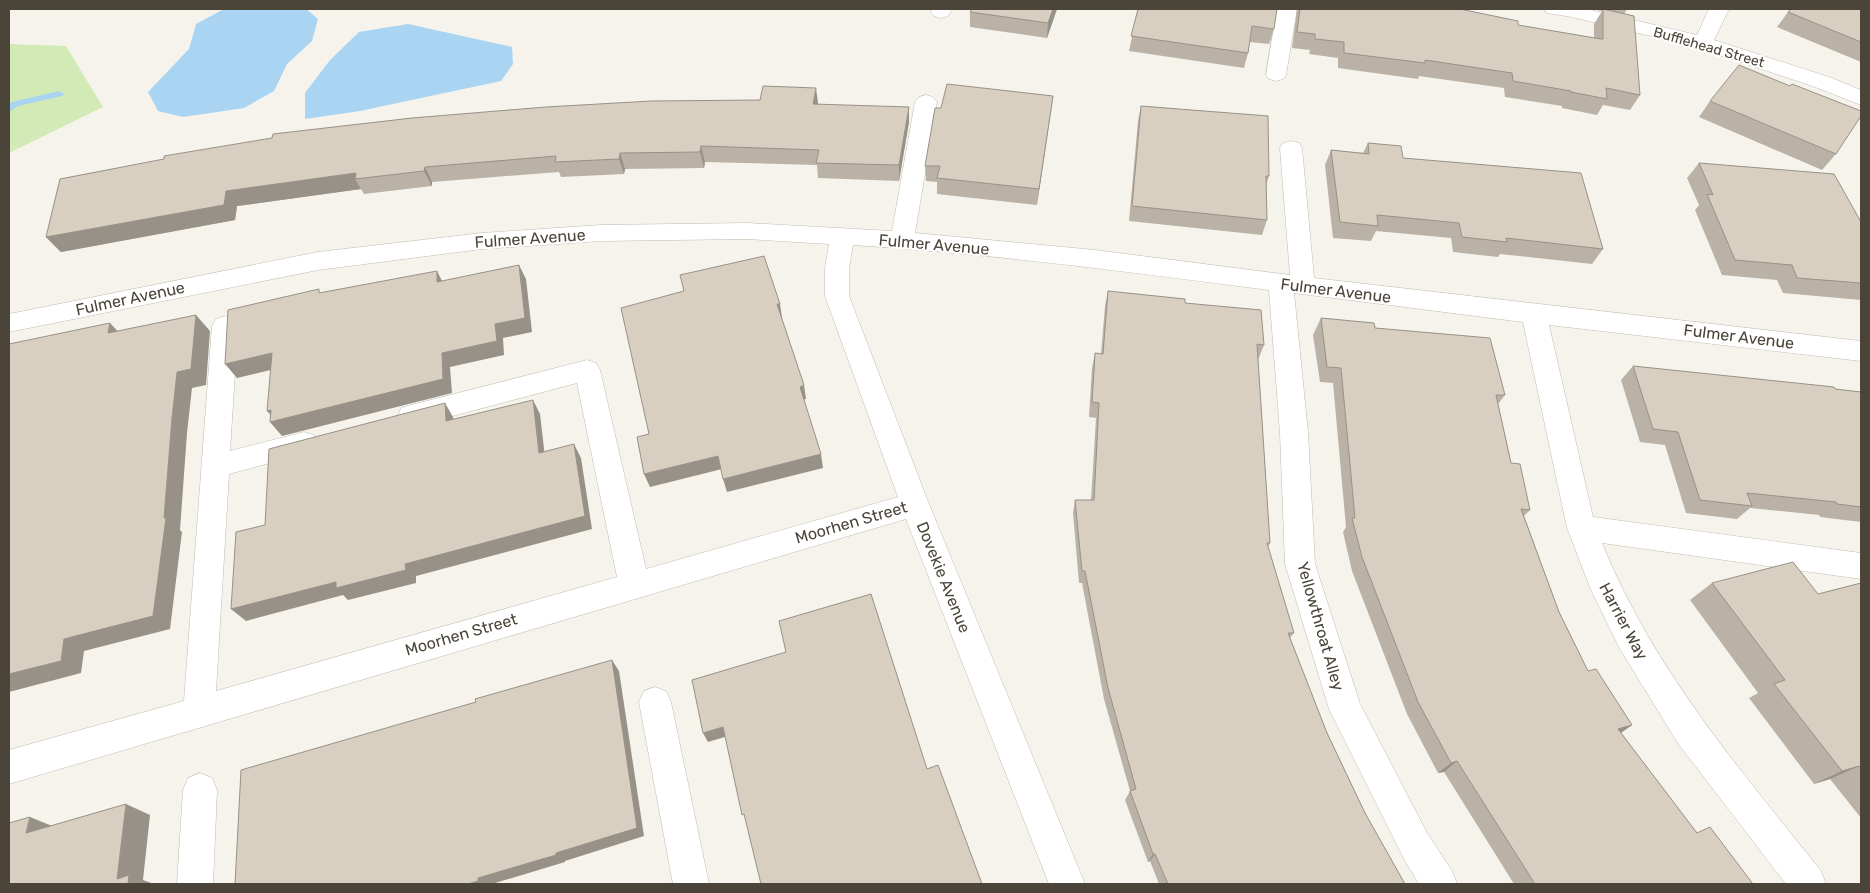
<svg xmlns="http://www.w3.org/2000/svg" width="1870" height="893" viewBox="0 0 1870 893" font-family="Rubik,sans-serif">
	<rect width="100%" height="100%" fill="#f6f3ec"/>
	<polygon fill="#d2eab5" points="9,44 66,46 103,107 9,153"/>
	<g fill="#a9d4f2">
		<polygon points="224,9 306,9 318,19 312,41 287,64 274,91 244,108 183,117 158,111 148,92 189,49 196,24"/>
		<polygon points="408,24 512,47 513,64 501,81 360,111 305,119 305,93 330,60 359,32"/>
	</g>
	<g fill="none" stroke-linecap="round" stroke-linejoin="round">
		<polygon fill="#a9d4f2" fill-rule="evenodd" points="59,91 64,94 62,96 18,106 9,112 9,104 12,102"/>
		<g stroke="#c2bbae" stroke-width="1">
			<g id="minor">
				<polygon points="932,9 952,9 948,16 941,18 934,16 931,12"/>
				<polygon points="1277,9 1297,9 1286,75 1283,79 1276,81 1269,79 1266,75"/>
				<polygon points="1544,9 1587,9 1697,35 1709,9 1729,9 1714,40 1829,77 1861,90 1861,105 1815,87 1696,47 1572,17 1547,13"/>
				<path d="M926,95L933,97L937,102L915,233L1095,250L1290,275L1280,148L1283,143L1291,141L1299,143L1302,148L1314,278L1861,341V361L1549,325L1593,517L1861,553V579L1602,543C1653,669 1738,767 1821,871L1826,884H1786L1677,742L1619,647L1591,590L1567,528L1523,322L1294,293L1308,433L1315,564L1360,704L1427,833L1452,871L1457,884H1419L1403,857L1329,709L1285,564L1280,433L1269,290C1131,272 992,254 853,245L849,268V296L929,504L1085,884H1049L906,519L9,784V750L184,701L212,326L216,319L225,316L234,319L238,326L230,451L304,432L314,435L318,443L314,451L229,474L216,691L617,577L577,383L411,427L401,424L398,416L401,408L411,405L587,360L596,363L600,370L646,569L898,497L825,296V268L829,244L747,239L601,241L482,249L318,270L9,332V314L318,252L482,233L601,225L747,223L892,231L915,102L919,97Z"/>
				<polygon points="655,687 666,691 671,702 709,884 673,884 639,702 644,691"/>
				<polygon points="200,773 212,778 217,790 213,884 177,884 183,790 188,778"/>
			</g>
		</g>
		<use href="#minor" fill="#fff" fill-rule="evenodd"/>
	</g>
	<g fill="#bab2a6">
		<polygon points="1057,9 1047,38 970,27 970,12"/>
		<polygon points="1138,9 1274,29 1269,44 1250,42 1248,53 1244,68 1129,51"/>
		<polygon points="1297,9 1460,9 1518,25 1594,38 1594,24 1602,11 1594,9 1627,9 1624,14 1640,95 1630,110 1603,105 1597,115 1562,108 1562,106 1505,97 1504,88 1419,76 1418,79 1338,68 1338,58 1309,54 1310,50 1292,48"/>
		<polygon points="1861,9 1861,62 1777,27 1788,12"/>
		<polygon points="1053,96 1037,205 937,194 937,182 926,181 925,166"/>
		<polygon points="1710,101 1836,154 1822,170 1699,117"/>
		<polygon points="818,103 818,105 909,122 899,181 818,178 817,165 705,162 704,168 625,169 624,174 561,177 559,172 432,182 432,186 364,194 361,189 237,206 235,220 61,252 46,237 60,179"/>
		<polygon points="1141,106 1269,176 1266,185 1267,220 1262,235 1129,221 1138,121"/>
		<polygon points="1368,143 1403,158 1603,249 1592,264 1500,254 1498,257 1453,252 1451,238 1376,231 1371,241 1333,238 1325,165 1331,150 1363,153"/>
		<polygon points="1699,163 1861,222 1861,300 1783,293 1777,280 1722,275 1695,210 1699,205 1687,178"/>
		<polygon points="1108,291 1185,303 1264,345 1258,360 1270,543 1268,547 1294,633 1290,638 1327,733 1365,813 1405,884 1159,884 1150,861 1148,862 1125,800 1130,791 1104,699 1082,583 1079,583 1073,513 1075,500 1091,500 1096,418 1089,417 1092,368 1095,353 1101,354 1105,306"/>
		<polygon points="1321,318 1375,328 1505,395 1498,404 1511,463 1530,510 1524,516 1559,612 1588,671 1632,725 1621,733 1697,833 1753,884 1514,884 1444,772 1438,773 1407,714 1352,571 1343,532 1346,527 1333,383 1320,382 1313,335"/>
		<polygon points="1633,366 1861,392 1861,522 1820,517 1819,515 1750,508 1737,519 1686,513 1665,445 1640,442 1621,380"/>
		<polygon points="1712,583 1818,594 1861,583 1861,818 1830,779 1814,784 1749,698 1758,693 1690,600"/>
	</g>
	<g fill="#979187">
		<polygon points="1053,9 1057,9 1047,38 1048,23"/>
		<polygon points="816,88 818,103 815,120 813,104"/>
		<polygon points="1053,96 1051,111 1037,205 1039,189"/>
		<polygon points="909,107 909,122 899,181 899,165"/>
		<polygon points="701,146 705,162 704,168 700,152"/>
		<polygon points="620,153 625,169 624,174 619,159"/>
		<polygon points="425,167 432,182 432,186 424,171"/>
		<polygon points="356,173 355,179 361,189 237,206 235,220 61,252 46,237 226,191"/>
		<polygon points="519,265 526,279 532,332 503,338 504,355 450,367 452,393 282,436 270,422 276,421 267,411 442,353 495,324"/>
		<polygon points="437,271 444,285 437,282"/>
		<polygon points="777,304 780,304 782,318 779,319"/>
		<polygon points="196,315 210,331 206,385 192,388 187,433 180,530 182,532 170,629 84,651 81,673 9,692 9,674 64,639 164,518 172,418 177,372"/>
		<polygon points="110,323 125,339 108,333"/>
		<polygon points="272,353 283,367 237,378 225,364"/>
		<polygon points="804,385 806,399 802,400 800,387"/>
		<polygon points="533,400 540,414 546,466 539,453"/>
		<polygon points="445,403 453,417 455,435 446,421"/>
		<polygon points="574,444 581,458 592,529 416,576 416,583 348,600 343,595 246,621 231,609 405,564"/>
		<polygon points="821,454 823,468 727,492 723,479"/>
		<polygon points="718,456 722,469 650,487 644,474"/>
		<polygon points="612,660 619,671 644,836 565,861 565,862 492,884 468,884 478,878 556,853"/>
		<polygon points="1632,725 1616,736 1618,729"/>
		<polygon points="723,727 728,736 708,742 703,733"/>
		<polygon points="1457,761 1444,772 1438,773 1451,763"/>
		<polygon points="1859,766 1830,779 1814,784 1842,771"/>
		<polygon points="126,804 150,815 143,880 154,884 128,884 117,879"/>
		<polygon points="30,817 57,828 26,833"/>
		<polygon points="1153,854 1155,854 1150,861 1148,862"/>
	</g>
	<g fill="#d8cfc1" stroke="#979187">
		<polygon points="972,9 1053,9 1048,23 970,12"/>
		<polygon points="1138,9 1277,9 1274,29 1252,26 1248,53 1131,36"/>
		<polygon points="1300,9 1460,9 1518,21 1518,25 1601,39 1603,39 1603,9 1634,16 1640,95 1606,88 1607,99 1571,92 1571,91 1513,81 1512,73 1425,60 1425,63 1344,53 1344,42 1315,39 1315,34 1297,32"/>
		<polygon points="1791,9 1861,9 1861,42 1788,12"/>
		<polygon points="1739,65 1790,86 1792,84 1861,111 1861,116 1836,154 1710,101"/>
		<polygon points="947,84 1053,96 1039,189 937,178 940,166 925,166 935,108 941,108"/>
		<polygon points="763,86 816,88 813,104 909,107 899,165 816,163 819,150 701,146 700,152 620,153 619,159 555,162 556,156 425,167 424,171 355,179 356,173 226,191 224,205 46,237 60,179 164,159 164,156 272,138 273,134 412,118 546,107 651,101 760,100"/>
		<polygon points="1141,106 1268,116 1269,176 1266,176 1267,220 1132,206"/>
		<polygon points="1368,143 1401,146 1403,158 1581,173 1603,249 1506,238 1507,242 1462,237 1459,223 1377,215 1378,226 1340,222 1331,150 1369,154"/>
		<polygon points="1699,163 1834,174 1861,222 1861,283 1797,278 1792,265 1735,260 1707,194 1713,195"/>
		<polygon points="764,256 780,304 777,304 804,385 800,387 821,454 723,479 718,456 644,474 637,437 649,434 621,308 684,291 680,275"/>
		<polygon points="519,265 525,318 495,324 497,341 442,353 443,379 270,422 271,410 267,411 272,353 225,364 228,310 319,289 319,293 437,271 437,282"/>
		<polygon points="1108,291 1185,299 1185,303 1261,310 1264,345 1257,344 1270,543 1267,543 1294,633 1288,633 1327,733 1365,813 1405,884 1168,884 1155,854 1153,854 1130,791 1136,789 1108,688 1085,571 1082,571 1075,500 1094,500 1099,403 1092,402 1095,353 1103,354"/>
		<polygon points="196,315 191,369 177,372 172,418 164,518 166,518 153,616 64,639 61,661 9,674 9,344 110,323 108,333"/>
		<polygon points="1321,318 1374,323 1375,328 1490,338 1505,395 1496,395 1511,463 1520,464 1530,510 1521,509 1559,612 1588,671 1596,669 1632,725 1618,729 1697,833 1710,827 1753,884 1535,884 1457,761 1451,763 1418,702 1362,557 1352,518 1355,518 1341,368 1327,367"/>
		<polygon points="1633,366 1834,387 1835,389 1861,392 1861,507 1837,504 1836,502 1747,493 1752,506 1700,500 1678,432 1653,429"/>
		<polygon points="533,400 539,453 574,444 585,516 405,564 406,570 336,588 336,582 231,609 236,532 265,525 269,449 445,403 446,421"/>
		<polygon points="1793,562 1818,594 1861,583 1861,769 1859,766 1842,771 1774,684 1785,680 1712,583"/>
		<polygon points="871,594 927,769 938,765 982,884 761,884 744,814 742,815 723,727 703,733 692,680 786,652 779,621"/>
		<polygon points="612,660 637,828 556,853 556,855 478,878 478,881 468,884 235,884 241,770 476,702 475,699"/>
		<polygon points="126,804 117,879 129,875 128,884 9,884 9,823 30,817 26,833"/>
	</g>
	<g text-anchor="middle" stroke-width="4" stroke-linejoin="round" paint-order="stroke">
		<g font-size="14" fill="#4b4439" stroke="#fff">
			<text transform="translate(1709 47) rotate(16)" y="5">Bufflehead Street</text>
		</g>
		<g font-size="16" fill="#4b4439" stroke="#fff">
			<text transform="translate(530 238) rotate(-4)" y="6">Fulmer Avenue</text>
			<text transform="translate(934 244) rotate(5)" y="6">Fulmer Avenue</text>
			<text transform="translate(1336 290) rotate(7)" y="6">Fulmer Avenue</text>
			<text transform="translate(130 298) rotate(-12)" y="6">Fulmer Avenue</text>
			<text transform="translate(1739 336) rotate(7)" y="6">Fulmer Avenue</text>
			<text transform="translate(851 522) rotate(-16)" y="6">Moorhen Street</text>
			<text transform="translate(944 577) rotate(68)" y="6">Dovekie Avenue</text>
			<text transform="translate(1624 621) rotate(62)" y="6">Harrier Way</text>
			<text transform="translate(1321 626) rotate(74)" y="6">Yellowthroat Alley</text>
			<text transform="translate(461 634) rotate(-16)" y="6">Moorhen Street</text>
		</g>
	</g>
	<rect width="1870" height="893" fill="none" stroke="#4b4439" stroke-width="20"/>
</svg>
